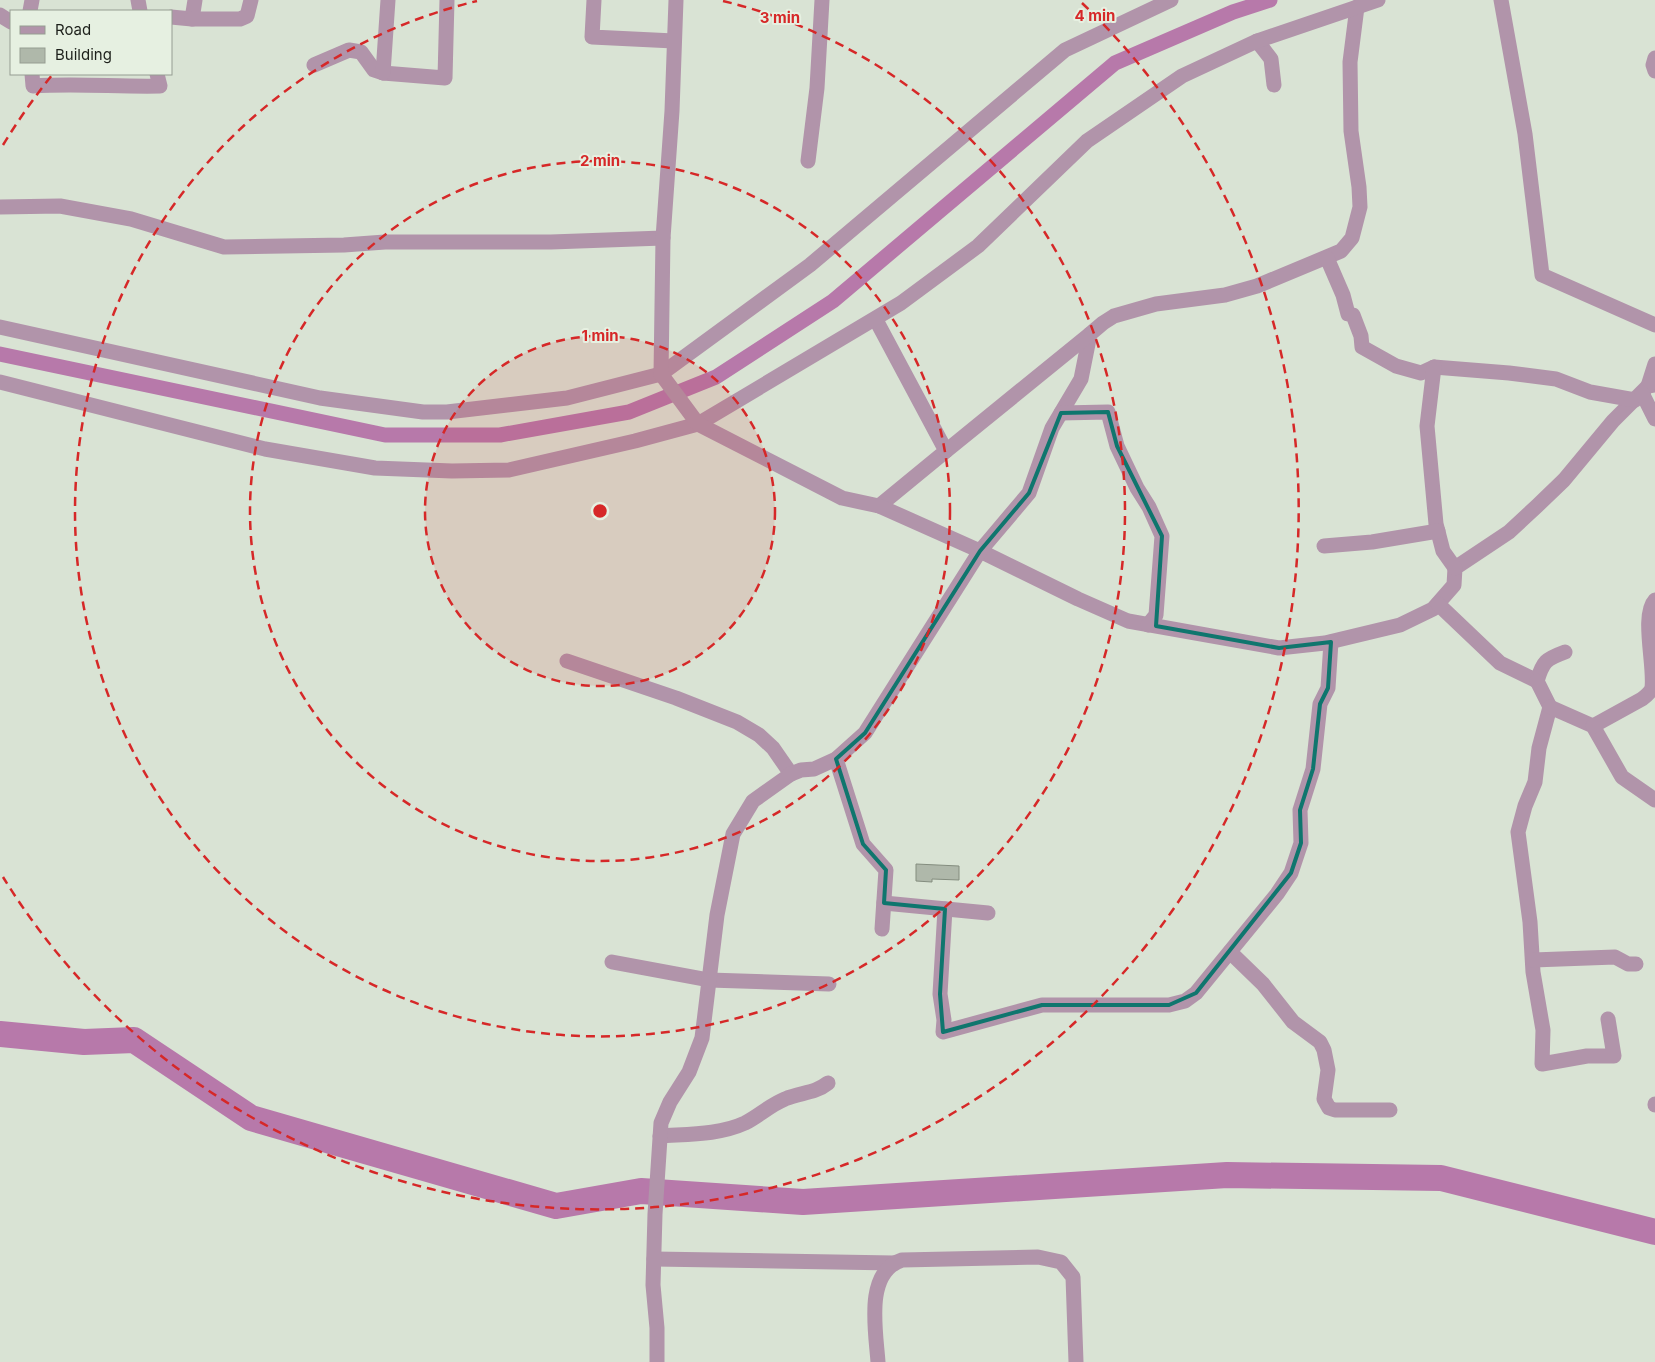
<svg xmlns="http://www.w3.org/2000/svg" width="1655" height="1362" viewBox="0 0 1655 1362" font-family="Inter,sans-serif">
	<rect width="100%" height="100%" fill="#d9e3d4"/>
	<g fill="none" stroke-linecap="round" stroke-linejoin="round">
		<polyline stroke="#b779aa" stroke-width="15" points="0,354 385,435 500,435 629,412 716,377 833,301 1115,63 1233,12 1270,0"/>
		<polyline stroke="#b779aa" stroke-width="26" points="0,1034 84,1042 134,1040 251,1118 556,1206 641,1191 803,1202 1227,1175 1441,1178 1655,1232"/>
	</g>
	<polygon fill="#afb8aa" stroke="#848d7f" points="916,864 959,866 959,880 932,879 932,882 916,881"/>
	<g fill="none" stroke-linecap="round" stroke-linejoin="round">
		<g stroke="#b194aa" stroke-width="15">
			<polyline points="138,0 140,11"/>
			<polyline points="594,0 592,37 674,41"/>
			<polyline points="1501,0 1525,134 1542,275 1655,325"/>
			<polyline points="1357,7 1350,62 1351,131 1359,187 1360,207 1352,238 1341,251 1257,286 1225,295 1156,304 1114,316 1103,323 1090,334 1081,379 1052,428 1029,493 980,551 1078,599 1128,621 1279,648 1325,643 1400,625 1433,609 1454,585 1455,568 1509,532 1537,506 1564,480 1613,421 1648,386 1655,385"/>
			<polyline points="30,11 32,0"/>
			<polyline points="0,15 11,22"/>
			<polyline points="171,17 192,19 195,0"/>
			<polyline points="192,19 240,19 247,16 251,0"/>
			<polyline points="1257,41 1271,59 1274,85"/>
			<polyline points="1655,58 1653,65 1655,71"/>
			<polyline points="314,65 349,50 361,52 374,70 383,73 445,78 447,0"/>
			<polyline points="383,73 388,0"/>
			<path d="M32,74L33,86C76,83 118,87 160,86L157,74"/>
			<polyline points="808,161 817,88 822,0"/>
			<polyline points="0,207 60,206 131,219 224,247 344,245 385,242 551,242 663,238"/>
			<polyline points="1327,258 1343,295 1348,314 1353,315 1361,336 1362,347 1396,366 1421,373 1434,367 1509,373 1556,379 1590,392 1635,400"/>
			<polyline points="876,320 946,451 879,506"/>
			<polyline points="0,327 320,398 423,412 447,412 567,398 661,374 810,265 1065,50 1171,0"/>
			<polyline points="1434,367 1427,426 1436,524 1443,551 1455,568"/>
			<polyline points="0,382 265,449 375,468 452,471 509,470 635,441 698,424 901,303 978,246 1087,141 1182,76 1257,41 1378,0"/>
			<polyline points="1648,386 1655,364"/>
			<polyline points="1642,393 1655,419"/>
			<polyline points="1061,413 1108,412 1117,446 1137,488 1149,507 1162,536 1156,615 1148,625"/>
			<polyline points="946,451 1090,334"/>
			<polyline points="1324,546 1372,542 1438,531"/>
			<path d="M1438,604L1500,663L1537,681C1543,661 1546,659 1565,652"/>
			<polyline points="567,661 676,698 737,722 759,735 773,748 791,774"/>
			<polyline points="1537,681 1550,707 1539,748 1535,782 1525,806 1518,832 1530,922 1533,972 1543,1030 1542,1064 1587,1056 1614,1056 1608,1019"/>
			<polyline points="1550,707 1593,726 1622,777 1655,800"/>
			<path d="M1593,726L1642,699C1646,696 1650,693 1652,688C1655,666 1641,615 1655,600"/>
			<polyline points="836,759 863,844 886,870 882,929"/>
			<polyline points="884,903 988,913"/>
			<polyline points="945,909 940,994 944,1020 943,1032 1042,1005 1169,1005 1185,1001 1196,993 1277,894 1291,873 1301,843 1300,810 1313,769 1320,704 1328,688 1331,642"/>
			<polyline points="1230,952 1263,984 1293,1022 1320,1042 1324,1050 1328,1070 1324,1099 1329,1108 1335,1110 1390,1110"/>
			<polyline points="1533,960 1615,957 1628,964 1636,964"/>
			<polyline points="612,962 709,980 829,984"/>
			<polyline points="1655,1104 1655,1105"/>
			<path d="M660,1136C688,1134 719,1135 745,1123C759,1116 770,1105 785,1099C801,1092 814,1094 828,1083"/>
			<polyline points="654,1259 894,1263"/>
			<polyline points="657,1362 657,1328 653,1285 655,1214 661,1123 670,1102 689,1072 702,1038 717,915 733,834 753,801 791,774 801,770 814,769 836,759 865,733 980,551 879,506 842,498 698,424 661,374 663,238 672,111 676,0"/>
			<path d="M878,1362C876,1332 864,1272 902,1260L1038,1257L1061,1262L1073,1277L1076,1362"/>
		</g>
	</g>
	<path fill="none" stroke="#0f766e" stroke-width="4" stroke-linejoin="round" d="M1108,412L1117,446L1162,536L1156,626L1279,648L1331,642L1328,688L1320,704L1313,769L1300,810L1301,843L1291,873L1196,993L1169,1005H1042L943,1032L940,994L945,909L884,903L886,870L863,844L836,759L865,733L980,551L1029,493L1061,413Z"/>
	<circle cx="600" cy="511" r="175" fill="#d62828" fill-opacity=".12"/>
	<g fill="none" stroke="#d62828" stroke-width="2.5" stroke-dasharray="9 6">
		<circle cx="600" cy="511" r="175"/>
		<circle cx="600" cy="511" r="350"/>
		<path d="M723 1A525 525 0 1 1 477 1"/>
		<path d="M3 145A700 700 0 0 1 52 75M1082 3A700 700 0 1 1 3 877"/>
	</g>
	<circle cx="600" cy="511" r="8" fill="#d62828" stroke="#e6f0e1" stroke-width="2.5"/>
	<g font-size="15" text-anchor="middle" font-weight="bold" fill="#d62828" stroke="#e6f0e1" stroke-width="4" stroke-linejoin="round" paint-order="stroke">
		<text x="1095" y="21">4 min</text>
		<text x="780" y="23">3 min</text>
		<text x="600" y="166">2 min</text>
		<text x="600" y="341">1 min</text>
	</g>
	<rect x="10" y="10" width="162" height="65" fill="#e6f0e1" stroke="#969d92"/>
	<rect x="20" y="26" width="25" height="8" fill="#b194aa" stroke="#969d92"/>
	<text x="55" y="35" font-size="15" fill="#1d201b">Road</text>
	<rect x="20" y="48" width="25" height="15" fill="#afb8aa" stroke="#969d92"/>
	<text x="55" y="60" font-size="15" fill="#1d201b">Building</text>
</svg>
